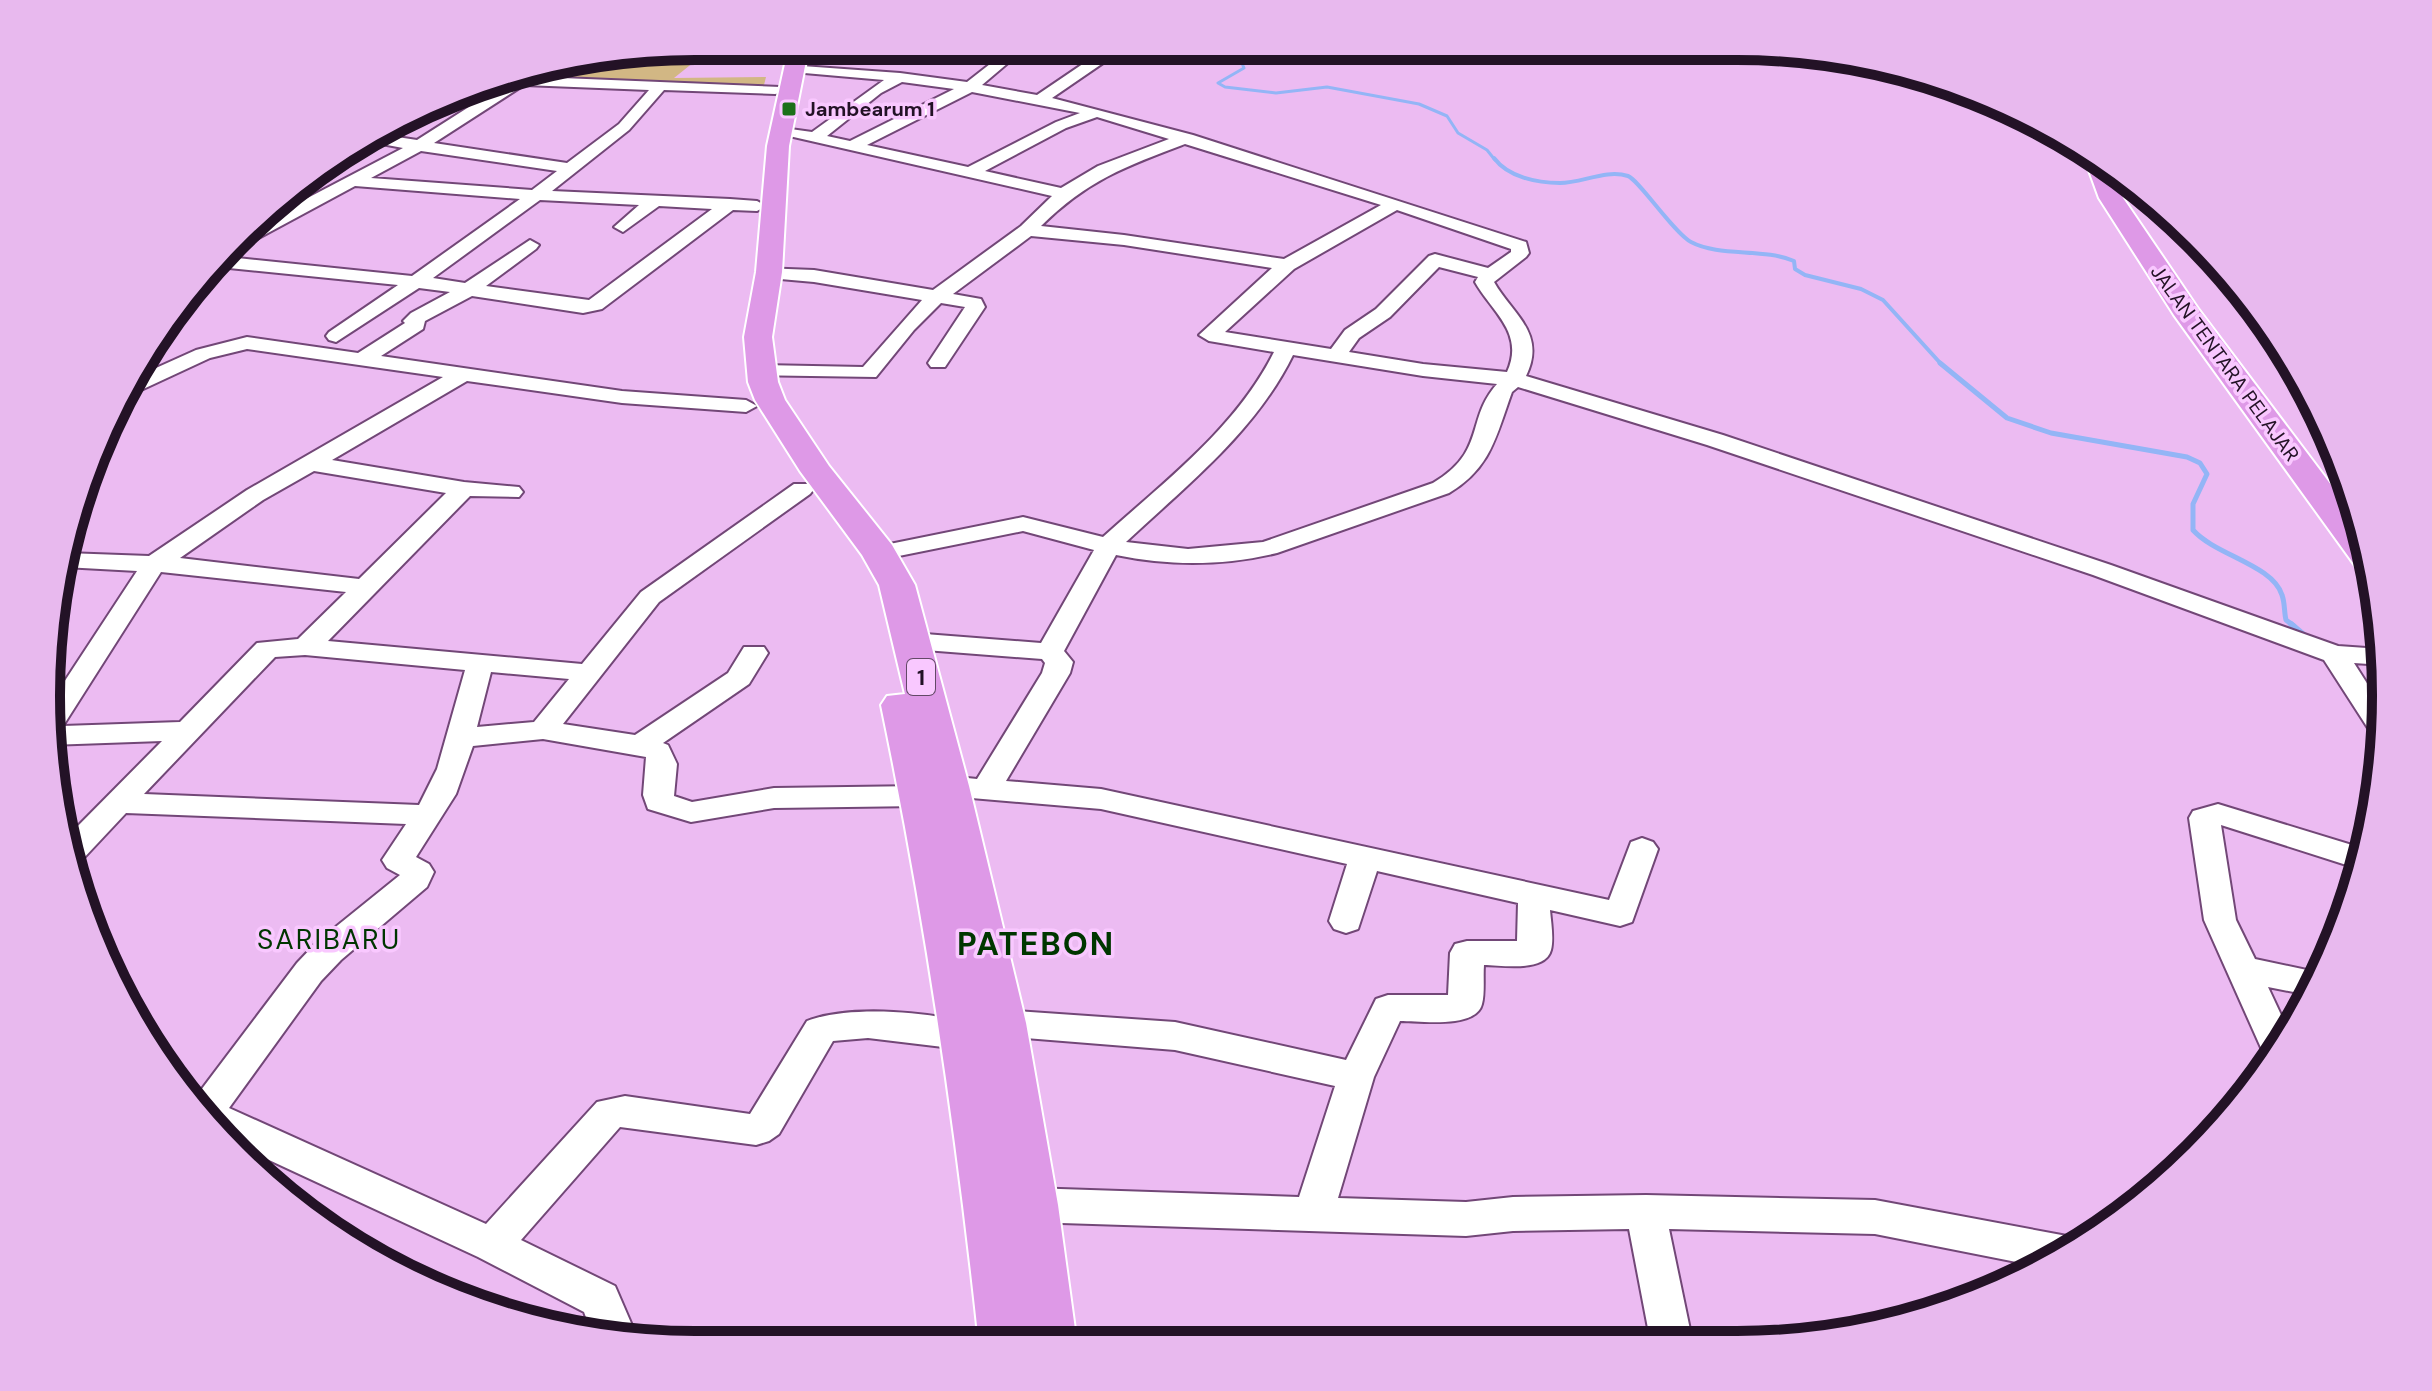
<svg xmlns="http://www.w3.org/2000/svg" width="2432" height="1391" viewBox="0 0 2432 1391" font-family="'DM Sans',sans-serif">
	<rect width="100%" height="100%" fill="#ecbbf2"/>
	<polygon fill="#d2b784" points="696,46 714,46 674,78 766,77 763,89 501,78"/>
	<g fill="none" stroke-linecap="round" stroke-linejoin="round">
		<path stroke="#93b5f6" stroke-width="3" d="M1128,47C1148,74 1178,51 1202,53C1215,54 1228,58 1241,61L1244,68L1218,83L1225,87L1276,93L1327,87L1419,104L1447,116L1458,133L1487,150L1495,160"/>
		<path stroke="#93b5f6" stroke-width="4" d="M1494,158C1508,177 1537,183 1560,183C1582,183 1606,169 1628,176C1639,180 1674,233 1691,242C1719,257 1764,248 1794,261L1795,269L1805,275L1861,289L1883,300L1942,365"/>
		<path stroke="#93b5f6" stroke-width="5" d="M1940,363L2007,418L2051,433L2187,457L2200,463L2207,474L2193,504V530C2215,555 2273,565 2282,595C2285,603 2284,612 2286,620L2294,626"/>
		<polyline stroke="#93b5f6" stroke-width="6" points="2291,624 2304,635"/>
		<g stroke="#724777" stroke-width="4">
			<g id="minor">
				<path d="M1013,46H1028L982,85L1037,95L1096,55H1106V61L1052,98L1193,135L1526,242L1529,253L1526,257L1494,282C1512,314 1547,333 1526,376L1723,435L2111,565L2338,646L2381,649L2383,665L2354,663L2384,710L2382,739L2373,736L2324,660L2093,575L1707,445L1518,387L1512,392C1496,436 1491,468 1449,493L1277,553C1223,566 1169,566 1116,555L1064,651L1073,662L1070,673L1006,781L1101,789L1609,900L1631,842L1642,838L1653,842L1658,849L1632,922L1620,926L1550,910C1551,922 1554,939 1551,950C1545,973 1501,965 1484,965C1483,977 1485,993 1482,1004C1476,1029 1420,1021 1400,1021L1374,1077L1338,1198L1466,1202L1513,1197L1646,1195L1875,1200L2067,1236L2082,1242L2062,1258L2042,1267L1875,1234L1669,1229L1693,1344H1651L1629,1229L1513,1231L1466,1236L1030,1222L1016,1217L1010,1205L1016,1193L1030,1188L1299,1197L1335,1086L1175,1050L1001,1036L989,1032L983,1023L989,1014L1001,1010L1175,1022L1346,1060L1376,999L1388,995H1448L1450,953L1455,944L1467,941H1517L1518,903L1377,871L1358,929L1346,933L1334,929L1329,921L1347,864L1101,809L948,796L937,793L933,786L937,779L948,776L977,779L1042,673L1045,663L1042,659L912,649L903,647L899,641L903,635L912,633L1041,643L1094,550L1023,531L879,560L870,558L867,553L870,548L1023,517L1103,537C1165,481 1236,428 1274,352L1209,341L1199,335L1272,268L1124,245L1031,236L953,294L981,299L985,307L945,367H931L928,363L965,307L941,303L914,330L876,377L754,375L751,371L754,367L761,365L863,367L922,300L814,282L769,278L762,276L760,272L762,268L814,270L933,290L1021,226L1052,196L776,133V127L812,132L884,80L793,72L786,68L788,65L900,73L967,82ZM902,82L954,89L850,141L827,136L881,93ZM972,92L1080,113L1056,122L968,167L867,145ZM1097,117L1169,139L1098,166L1061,188L985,171L1066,128ZM1185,144L1381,205L1284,259L1124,235L1041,226C1088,180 1124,167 1185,144ZM1397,210L1511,249V252L1488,268L1435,254L1429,256L1376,309L1345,330L1331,349L1225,332L1294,269ZM1439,267L1478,277L1475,282C1492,312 1525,333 1507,372L1423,364L1349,352L1359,338L1390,317ZM1293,355L1423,376L1497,384C1465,420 1487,451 1433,483L1263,542L1188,549L1126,542C1187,485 1256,431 1293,355Z"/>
				<polygon points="1716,47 1760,47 1869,65 1863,68 1723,51"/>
				<path d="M513,76L780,87V93L775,94L664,90L629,130L552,191L730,199L757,201L766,206L757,211L733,210L602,309L583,313L472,296L425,321L423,329L381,356L622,391L746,400L757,406L746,412L622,403L467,381L332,460L464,482L519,487L523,492L519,497L470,496L328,641L582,664L641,592L794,484H810L814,489L810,494L659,602L563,724L635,735L728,673L744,647H764L768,653L749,684L663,743L668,745L677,764L674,796L692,802L774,788L921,786L932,789L936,796L932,803L921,806L774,808L691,822L648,809L643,795L646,757L543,739L473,746L456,794L416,857L429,864L434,872L427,887L341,960L321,981L229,1108L486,1224L597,1102L625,1096L750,1114L807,1021C852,1004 935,1012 981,1026L986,1036L981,1046L968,1050L868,1038L833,1041L779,1134L769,1141L756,1145L620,1127L521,1240L615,1286L634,1330L630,1339L591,1331L584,1312L478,1257L239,1146L192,1102L297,963L317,942L400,875L387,868L382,860L406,824L126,813L81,861L72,863L67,837L162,741L49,745L51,702L137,571L64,567L66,553L149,556L247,490L443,377L247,349L210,358L139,391L129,393L136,377L196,350L247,337L358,353L405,323L403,321L411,313L450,292L419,288L336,342L329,340L326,336L329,332L398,285L219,267L228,257L412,276L520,199L355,186L253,241H243L260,223L403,148L371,142L384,135L417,140L505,84L498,83L497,79ZM524,85L649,90L619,124L567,163L434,143ZM421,151L557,171L532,190L371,178ZM540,200L639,205L614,227L623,232L659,206L712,209L589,300L486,286L536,249L539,245L530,240L465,283L433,278ZM314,471L446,493L359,579L180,558L263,500ZM161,572L346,592L298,639L257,643L180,722L63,726ZM305,655L465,670L437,769L419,805L144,794L275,657ZM491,672L569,679L534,722L477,727Z"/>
				<polygon points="2089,152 2102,160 2089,158"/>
				<polygon points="2218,804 2365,849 2359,869 2221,825 2236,920 2255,959 2321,973 2309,995 2268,987 2289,1032 2272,1061 2267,1060 2262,1050 2204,920 2189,818 2193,811"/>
			</g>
		</g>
		<g stroke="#fff" stroke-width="4">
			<g id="highway">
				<path d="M789,46H809L789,146L782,272L772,337L778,382L785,400L829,466L892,545L915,585L969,786L1026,1023L1058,1205L1077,1344H979C956,1129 925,916 881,705L887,696L905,694L879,585L862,555L800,471L755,400L748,382L744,337L756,272L767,146Z"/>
				<polygon points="2086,150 2110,166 2123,198 2199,310 2359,522 2374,573 2359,571 2174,315 2099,198 2083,154"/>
			</g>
		</g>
		<use href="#minor" fill="#fff" fill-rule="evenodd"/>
		<use href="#highway" fill="#de99e7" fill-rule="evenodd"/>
	</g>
	<rect fill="#1c701a" stroke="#f9c8ff" stroke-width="3" x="781" y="101" width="16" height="16" rx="4"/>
	<g text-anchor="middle" stroke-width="7" stroke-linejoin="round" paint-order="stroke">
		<g font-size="20" font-weight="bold" fill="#231226" stroke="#f9c8ff" text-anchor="start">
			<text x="805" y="116">Jambearum 1</text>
		</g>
		<g font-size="20" fill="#231226" stroke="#f9c8ff">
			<text transform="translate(2225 363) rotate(54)" y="7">JALAN TENTARA PELAJAR</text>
		</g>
		<rect fill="#f9c8ff" stroke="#634967" stroke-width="2" x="907" y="659" width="28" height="36" rx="6"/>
		<g font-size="22" font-weight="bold" fill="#231226">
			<text x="921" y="685">1</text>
		</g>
		<g font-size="28" letter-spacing="2" fill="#003600" stroke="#f9c8ff">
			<text x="329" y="949">SARIBARU</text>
		</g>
		<g font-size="32" font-weight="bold" letter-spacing="2" fill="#003600" stroke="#f9c8ff">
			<text x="1036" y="955">PATEBON</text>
		</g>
	</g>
	<path d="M0 0H2432V1391H0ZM695 60H1737A635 635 0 0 1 2372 695V696A635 635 0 0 1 1737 1331H695A635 635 0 0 1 60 696V695A635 635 0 0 1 695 60Z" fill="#e8b9ee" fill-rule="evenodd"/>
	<path fill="none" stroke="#231226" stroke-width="10" d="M695 60H1737A635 635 0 0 1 2372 695V696A635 635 0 0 1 1737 1331H695A635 635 0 0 1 60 696V695A635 635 0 0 1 695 60Z"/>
</svg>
